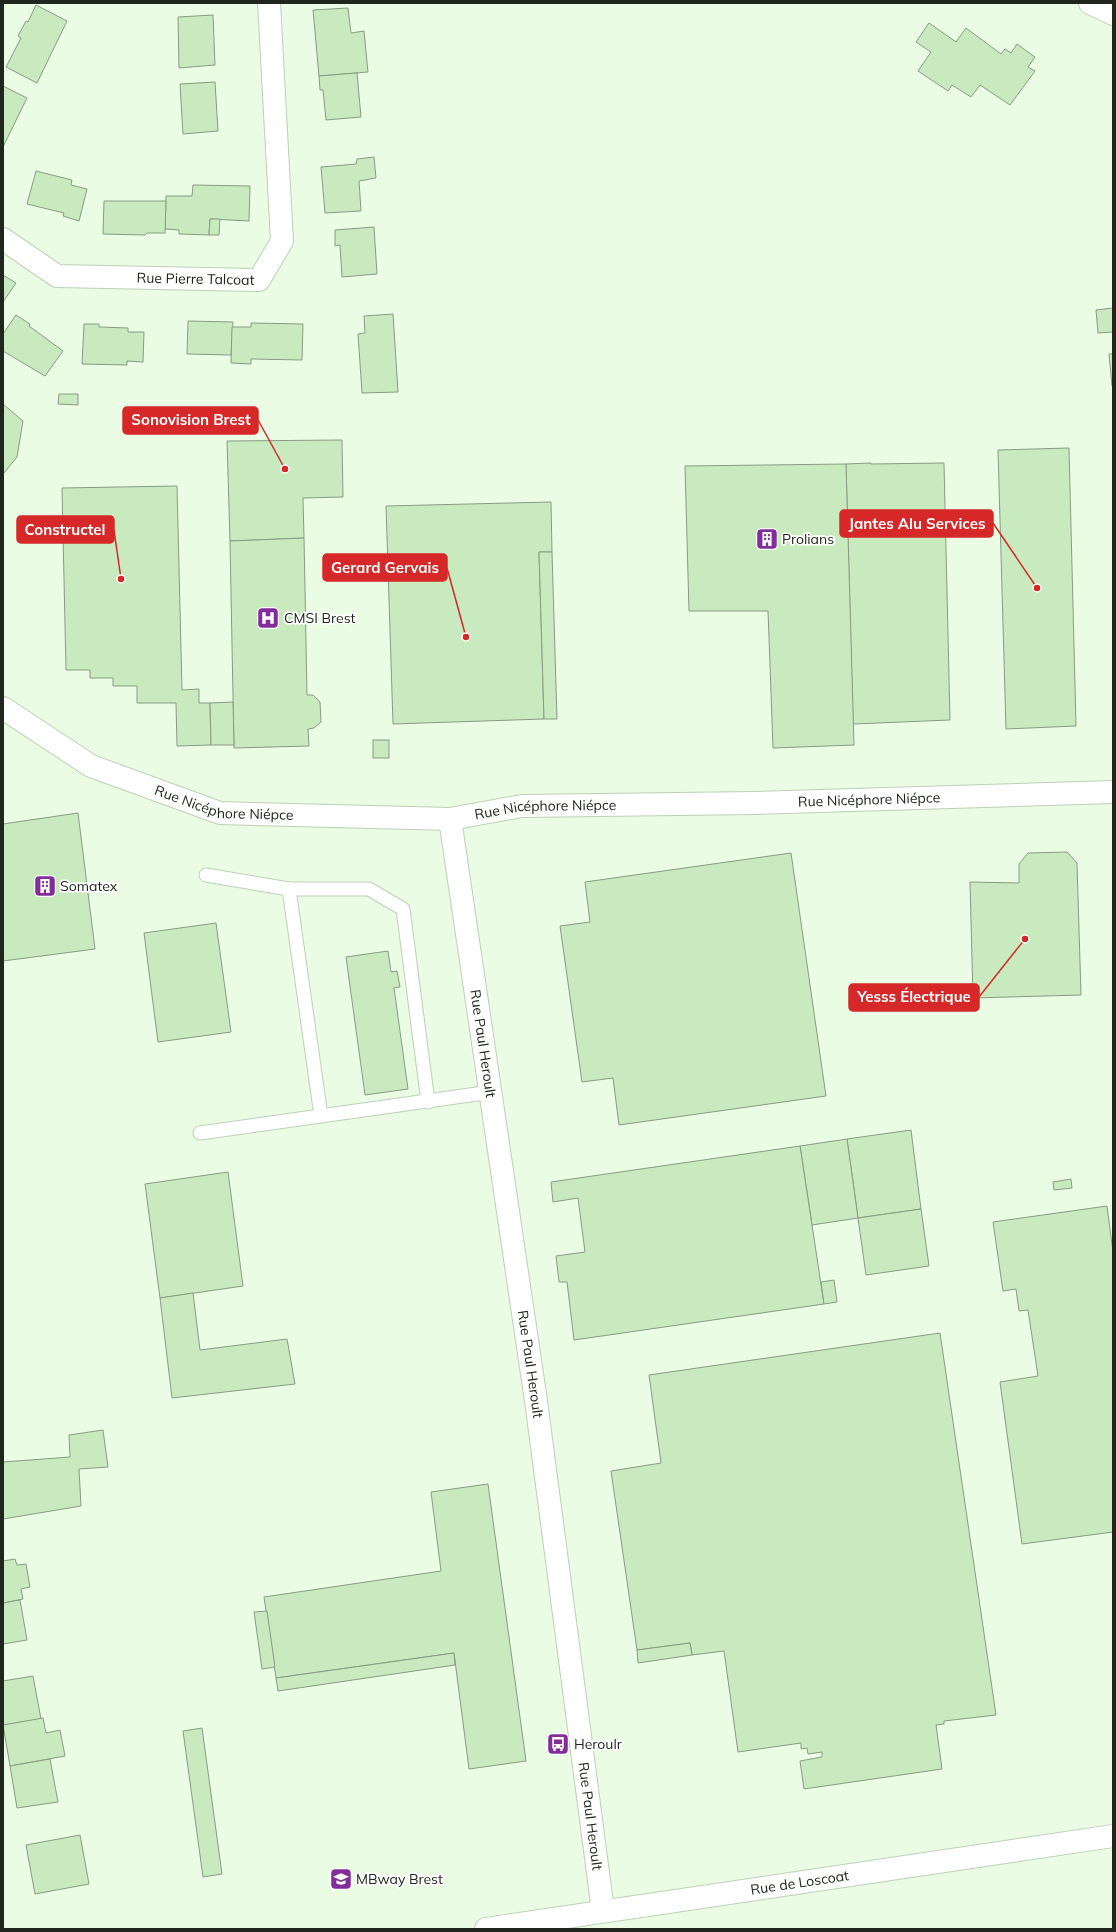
<svg xmlns="http://www.w3.org/2000/svg" width="1116" height="1932" viewBox="0 0 1116 1932" font-family="Mulish,sans-serif">
	<rect width="100%" height="100%" fill="#eafde4"/>
	<g fill="#c9eabf" stroke="#899a84">
		<polygon points="36,5 67,21 37,83 6,67 21,38 18,36 26,21 28,22"/>
		<polygon points="348,8 351,33 364,31 368,72 319,76 313,10"/>
		<polygon points="213,15 215,65 179,68 178,17"/>
		<polygon points="929,23 956,42 966,28 1001,54 1005,49 1011,53 1017,44 1035,57 1028,67 1035,71 1010,105 980,85 971,97 952,85 948,91 918,71 931,52 916,42"/>
		<polygon points="357,73 361,117 326,120 323,90 320,90 319,76"/>
		<polygon points="215,82 218,131 183,134 180,84"/>
		<polygon points="3,86 27,98 3,147"/>
		<polygon points="374,157 376,178 359,181 361,211 325,213 321,167 356,164 357,159"/>
		<polygon points="36,171 72,180 71,185 87,189 79,221 63,216 64,213 27,204"/>
		<polygon points="193,185 250,186 249,221 210,219 209,235 179,234 179,230 165,229 166,196 192,196"/>
		<polygon points="104,201 166,201 165,233 147,233 145,235 103,234"/>
		<polygon points="210,219 220,219 219,235 209,235"/>
		<polygon points="374,227 377,274 342,277 340,245 335,246 335,230"/>
		<polygon points="3,275 16,283 3,302"/>
		<polygon points="1113,308 1113,332 1098,333 1096,310"/>
		<polygon points="393,314 398,392 362,393 358,334 365,333 364,316"/>
		<polygon points="16,315 30,324 29,326 63,351 45,376 3,351 3,334"/>
		<polygon points="188,321 233,322 231,355 187,354"/>
		<polygon points="251,323 303,324 302,360 251,359 251,364 231,363 232,327 251,327"/>
		<polygon points="84,324 99,324 99,327 128,328 128,332 144,332 143,362 127,361 127,365 82,364"/>
		<polygon points="1109,354 1113,354 1113,386 1112,386"/>
		<polygon points="59,394 78,394 78,405 58,404"/>
		<polygon points="3,404 23,421 17,457 3,474"/>
		<polygon points="342,440 343,497 303,498 304,538 230,541 227,441"/>
		<polygon points="1069,448 1076,726 1006,729 998,450"/>
		<polygon points="871,463 871,464 944,463 950,720 853,724 846,464"/>
		<polygon points="846,464 854,745 773,748 768,611 689,611 685,466"/>
		<polygon points="177,486 182,690 199,689 199,703 210,703 211,745 177,746 176,703 137,703 137,686 113,686 113,678 90,678 90,670 66,670 62,488"/>
		<polygon points="551,502 552,552 539,552 544,719 393,724 386,506"/>
		<polygon points="304,538 307,695 313,695 320,702 321,722 314,728 308,729 309,746 234,748 230,541"/>
		<polygon points="539,552 552,552 557,719 544,719"/>
		<polygon points="233,702 234,745 211,745 210,703"/>
		<rect x="373" y="740" width="16" height="18"/>
		<polygon points="78,813 95,949 3,961 3,824"/>
		<polygon points="1067,852 1077,863 1081,995 973,998 970,882 1019,883 1019,864 1028,853"/>
		<polygon points="791,853 826,1096 619,1125 613,1078 582,1082 560,926 590,922 585,882"/>
		<polygon points="216,923 231,1032 158,1042 144,933"/>
		<polygon points="388,951 391,972 397,971 400,987 394,988 408,1089 365,1095 346,957"/>
		<polygon points="911,1130 921,1209 858,1218 847,1139"/>
		<polygon points="847,1139 858,1218 812,1225 800,1146"/>
		<polygon points="800,1146 824,1304 574,1340 567,1282 559,1282 556,1256 585,1252 578,1198 553,1202 551,1182"/>
		<polygon points="228,1172 243,1286 160,1298 145,1184"/>
		<polygon points="1071,1179 1072,1188 1054,1190 1053,1182"/>
		<polygon points="1107,1206 1113,1252 1113,1532 1022,1544 1000,1382 1038,1376 1028,1310 1019,1311 1016,1289 1003,1291 993,1222"/>
		<polygon points="921,1209 929,1266 866,1275 858,1218"/>
		<polygon points="834,1280 837,1302 824,1304 821,1282"/>
		<polygon points="193,1293 200,1350 287,1339 295,1384 172,1398 160,1298"/>
		<polygon points="940,1333 996,1715 944,1721 944,1724 936,1725 942,1769 804,1789 800,1761 822,1757 822,1752 808,1754 807,1748 801,1749 801,1743 738,1752 724,1651 692,1655 690,1643 637,1650 611,1471 661,1463 649,1375"/>
		<polygon points="103,1430 108,1467 79,1469 81,1506 3,1519 3,1462 70,1457 69,1435"/>
		<polygon points="488,1484 526,1761 469,1769 454,1653 276,1678 264,1597 441,1571 431,1492"/>
		<polygon points="15,1559 17,1565 26,1564 30,1587 21,1589 23,1599 3,1603 3,1561"/>
		<polygon points="20,1600 27,1640 3,1644 3,1603"/>
		<polygon points="267,1611 275,1667 262,1669 254,1612"/>
		<polygon points="690,1643 692,1655 638,1663 637,1650"/>
		<polygon points="454,1653 455,1665 278,1691 276,1678"/>
		<polygon points="33,1676 41,1719 3,1725 3,1681"/>
		<polygon points="43,1718 46,1733 60,1730 65,1756 10,1766 3,1725"/>
		<polygon points="202,1728 222,1874 203,1877 183,1731"/>
		<polygon points="50,1759 58,1802 17,1808 10,1766"/>
		<polygon points="80,1835 89,1884 35,1894 26,1845"/>
	</g>
	<g fill="none" stroke-linecap="round" stroke-linejoin="round">
		<g stroke="#bdcfb7" stroke-width="15">
			<g id="lane">
				<polyline points="206,875 289,889 321,1116"/>
				<polyline points="289,889 369,889 403,909 428,1102"/>
				<polyline points="200,1133 491,1092"/>
			</g>
		</g>
		<g stroke="#bdcfb7" stroke-width="24">
			<g id="street">
				<polyline points="1090,3 1113,14"/>
				<path id="s1" d="M3,239L57,276L259,280L282,241L269,3"/>
				<path id="s2" d="M3,708L91,766L220,813L450,819L522,806L755,803L1113,792"/>
				<path id="s3" d="M450,819L536,1401L603,1911"/>
			</g>
		</g>
		<g stroke="#bdcfb7" stroke-width="24">
			<g id="secondary">
				<path id="s4" d="M486,1929L1113,1836"/>
			</g>
		</g>
		<use href="#lane" stroke="#fff" stroke-width="13"/>
		<use href="#street" stroke="#fff" stroke-width="22"/>
		<use href="#secondary" stroke="#fff" stroke-width="22"/>
	</g>
	<defs>
		<g id="building-square" transform="scale(1.15)"><rect x="-9" y="-9" width="18" height="18" rx="4" fill="#832d9a" stroke="#fff"/><path d="M-4-6H4V6H1V3H-1V6H-4ZM-2.5-4.3h1.7v1.8h-1.7ZM.8-4.3h1.7v1.8H.8ZM-2.5-1h1.7V.8h-1.7ZM.8-1h1.7V.8H.8Z" fill="#fff"/></g>
		<g id="hospital-square" transform="scale(1.15)"><rect x="-9" y="-9" width="18" height="18" rx="4" fill="#832d9a" stroke="#fff"/><path d="M-5-5h3v3.5h4V-5h3V5h-3V1.5h-4V5h-3Z" fill="#fff"/></g>
		<g id="bus-square" transform="scale(1.15)"><rect x="-9" y="-9" width="18" height="18" rx="4" fill="#832d9a" stroke="#fff"/><path d="M-5-6H5V4H4V6H2V4H-2V6H-4V4H-5ZM-3.5-4V0h7V-4ZM-3.5 1.2v1.5H-2V1.2ZM2 1.2v1.5H3.5V1.2Z" fill="#fff"/></g>
		<g id="university-square" transform="scale(1.15)"><rect x="-9" y="-9" width="18" height="18" rx="4" fill="#832d9a" stroke="#fff"/><path d="M0-5L7-2L0 1L-7-2ZM-4 1L0 2.5L4 1V4Q0 6-4 4Z" fill="#fff"/></g>
	</defs>
	<g fill-rule="evenodd">
		<use href="#building-square" x="767" y="539"/>
		<use href="#hospital-square" x="268" y="618"/>
		<use href="#building-square" x="45" y="886"/>
		<use href="#bus-square" x="558" y="1744"/>
		<use href="#university-square" x="341" y="1879"/>
	</g>
	<g text-anchor="middle" stroke-width="3.5" stroke-linejoin="round" paint-order="stroke">
		<g font-size="14" fill="#20261d" stroke="#fff">
			<text dy="5" stroke="none"><textPath href="#s1" startOffset="204">Rue Pierre Talcoat</textPath></text>
			<text dy="5" stroke="none"><textPath href="#s2" startOffset="893">Rue Nicéphore Niépce</textPath></text>
			<text dy="5" stroke="none"><textPath href="#s2" startOffset="245">Rue Nicéphore Niépce</textPath></text>
			<text dy="5" stroke="none"><textPath href="#s2" startOffset="569">Rue Nicéphore Niépce</textPath></text>
			<text dy="5" stroke="none"><textPath href="#s3" startOffset="227">Rue Paul Heroult</textPath></text>
			<text dy="5" stroke="none"><textPath href="#s3" startOffset="551">Rue Paul Heroult</textPath></text>
			<text dy="5" stroke="none"><textPath href="#s3" startOffset="1007">Rue Paul Heroult</textPath></text>
			<text dy="5" stroke="none"><textPath href="#s4" startOffset="317">Rue de Loscoat</textPath></text>
		</g>
		<g font-size="14" fill="#20261d" stroke="#fff" text-anchor="start">
			<text x="782" y="544">Prolians</text>
			<text x="284" y="623">CMSI Brest</text>
			<text x="60" y="891">Somatex</text>
			<text x="574" y="1749">Heroulr</text>
			<text x="356" y="1884">MBway Brest</text>
		</g>
	</g>
	<path fill="none" stroke="#d62828" stroke-width="1.5" d="M285 469L258 420M1037 588L993 523M121 579L114 530M466 637L447 568M1025 939L979 997"/>
	<g fill="#d62828" stroke="#fff" stroke-width="1.5">
		<circle cx="285" cy="469" r="4"/>
		<circle cx="1037" cy="588" r="4"/>
		<circle cx="121" cy="579" r="4"/>
		<circle cx="466" cy="637" r="4"/>
		<circle cx="1025" cy="939" r="4"/>
	</g>
	<g fill="#d62828" stroke="#d62828" stroke-width="1.5">
		<rect x="123" y="407" width="135" height="27" rx="4"/>
		<rect x="840" y="510" width="153" height="27" rx="4"/>
		<rect x="17" y="516" width="97" height="27" rx="4"/>
		<rect x="323" y="554" width="124" height="27" rx="4"/>
		<rect x="849" y="984" width="130" height="27" rx="4"/>
	</g>
	<g font-size="15" text-anchor="middle" font-weight="bold" fill="#fff">
		<text x="191" y="425">Sonovision Brest</text>
		<text x="917" y="529">Jantes Alu Services</text>
		<text x="65" y="535">Constructel</text>
		<text x="385" y="573">Gerard Gervais</text>
		<text x="914" y="1002">Yesss Électrique</text>
	</g>
	<rect width="1116" height="1932" fill="none" stroke="#20261d" stroke-width="8"/>
</svg>
